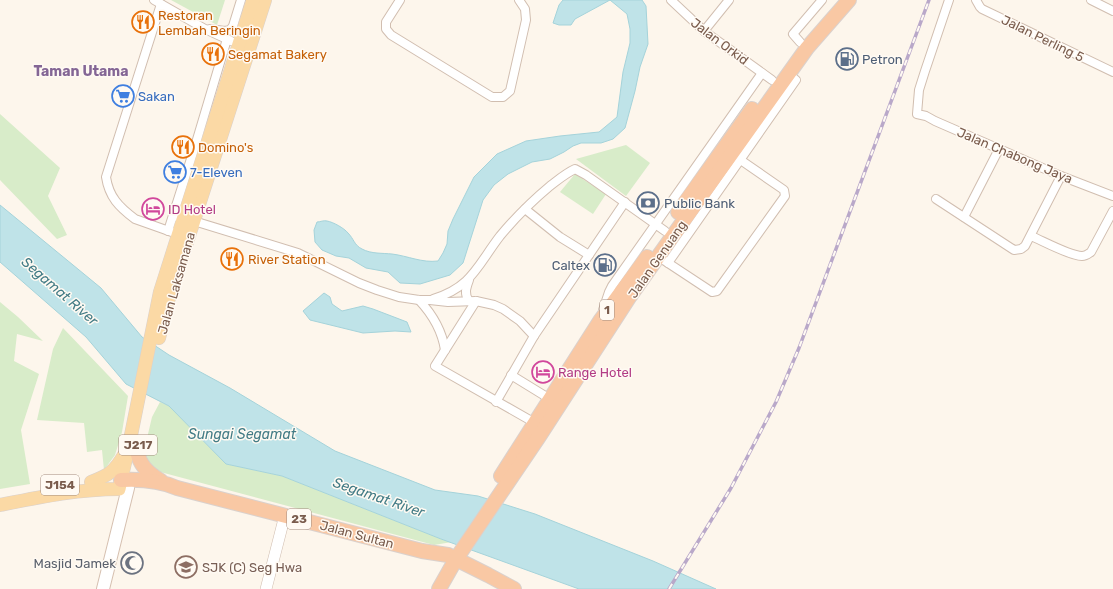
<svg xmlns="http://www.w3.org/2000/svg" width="1113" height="589" viewBox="0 0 1113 589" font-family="Rubik,sans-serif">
	<rect width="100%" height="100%" fill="#fdf6ec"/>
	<g fill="#d8ecc9">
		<polygon points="171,0 225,0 217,25"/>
		<polygon points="0,114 60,168 48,196 67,235 57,239 0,180"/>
		<polygon points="626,145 650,163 626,196 576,159"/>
		<polygon points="575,174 606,194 593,214 560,192"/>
		<polygon points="0,302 18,317 43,341 17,334 14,361 39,374 21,430 30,484 0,489"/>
		<polygon points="63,328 128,396 122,432 115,455 104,470 102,450 87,452 84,423 37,420 53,349"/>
		<polygon points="160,402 169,406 226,464 282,476 441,539 452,542 434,545 149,469 144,451 152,417"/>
	</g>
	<g fill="#bfe3e8" stroke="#a5d3da">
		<polygon points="563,0 610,0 575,19 571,25 559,25 553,23 559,5"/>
		<path d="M610,0H642L646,6L648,44L640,67L635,91L625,128L613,139L601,143H581L573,146L564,152L550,159L532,162L508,174L494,185L483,200L463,263L450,275L420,284L400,283L388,272L366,268L349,258L336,256L322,250L315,242L314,230L317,222C320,222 324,220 327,221C333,222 344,228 348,233C354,239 354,245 362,249C371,254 383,253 392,254C408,256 422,263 438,261L443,253L447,244L448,231L453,219L474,177L497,154L526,141L560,136L599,132L617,117L623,72L630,43V29L627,14Z"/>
		<polygon points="0,205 101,288 142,337 169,355 230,388 335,451 435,490 478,496 535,514 653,561 716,589 579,589 441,539 282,476 226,464 169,406 126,384 86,337 0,262"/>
		<polygon points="324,293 330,297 332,304 342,311 363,306 373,309 407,322 411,332 395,331 363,333 310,320 303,311"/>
	</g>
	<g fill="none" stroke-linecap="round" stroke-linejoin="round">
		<g stroke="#d1beb0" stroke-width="10">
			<g id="minor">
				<polyline points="154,0 205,29 231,41"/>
				<polyline points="400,0 386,22 386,29 391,35 492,97 503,97 510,91 526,20 525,9 519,0"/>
				<polyline points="671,0 704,31 772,80"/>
				<polyline points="949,0 925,71 919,90 917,114 926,116 935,121 1061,176 1113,196"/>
				<polyline points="976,0 980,7 982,9 1113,72"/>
				<polyline points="1091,0 1113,11"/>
				<path d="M161,4L106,177C109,197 119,207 135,219L183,236"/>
				<polyline points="210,29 225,31 230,30 233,26 241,0"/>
				<polyline points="704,31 729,0"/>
				<polyline points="800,42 793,34 822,0"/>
				<polyline points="936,199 1014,250 1021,249 1025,246 1061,176"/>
				<polyline points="525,209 560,237 589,255"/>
				<polyline points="173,216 184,218 298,253 359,283 377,290 399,297 419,300 430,300 448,302 476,301 494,305 503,309 520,321 534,336"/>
				<polyline points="964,217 999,149"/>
				<polyline points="168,231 196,143 227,39"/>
				<path d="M1031,236C1043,241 1070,256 1082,256C1086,256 1088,254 1091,252L1113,211"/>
				<polyline points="659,257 712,292 717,291 785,196 784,190 729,152"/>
				<polyline points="668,263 796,80 788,74"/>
				<path d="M469,280C466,288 464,294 469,301"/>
				<path d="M433,299C472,287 477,266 500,236C515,218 532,201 550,186C558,180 566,173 575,169L586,175L665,231"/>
				<path d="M419,300C433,315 442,330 445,350"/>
				<polyline points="476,301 435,366 535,423"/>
				<polyline points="603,310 609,292 612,286 762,73"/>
				<polyline points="511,375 550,399"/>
				<polyline points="496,402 534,336 625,202"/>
			</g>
		</g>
		<g stroke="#d1beb0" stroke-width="12">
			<polyline id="tertiary" points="266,589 285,515"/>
		</g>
		<g stroke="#d6c0b0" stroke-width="14">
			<polyline id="secondary" points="103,589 128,488"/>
		</g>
		<g stroke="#dad1cd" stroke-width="14">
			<g id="primary">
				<polyline points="159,338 168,301 265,0"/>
				<path d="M91,482C109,475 114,472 124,455"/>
				<path d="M0,505C40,497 78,489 119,489L129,445L160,292L253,0"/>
			</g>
		</g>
		<g stroke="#dad1cd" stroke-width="16">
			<g id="trunk">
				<polyline points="678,212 752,109"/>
				<path d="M137,450C139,465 148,473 161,481"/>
				<polyline points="501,476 600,321 647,257"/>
				<path d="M121,480C140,479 159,480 177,488L422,551L448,555L488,575L514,589"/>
				<polyline points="439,589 456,559 538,438 630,296 807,48 849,0"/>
			</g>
		</g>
		<use href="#minor" stroke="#fff" stroke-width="8"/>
		<use href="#tertiary" stroke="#fff" stroke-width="11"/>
		<use href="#secondary" stroke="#fff" stroke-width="12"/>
		<use href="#primary" stroke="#fbd9a5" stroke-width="13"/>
		<use href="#trunk" stroke="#f9c8a4" stroke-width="14"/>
		<g stroke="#b9a8c9" stroke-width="3.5">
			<polyline id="rail" points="669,589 731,488 776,402 799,348 929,0"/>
		</g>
		<use href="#rail" stroke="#fffaf3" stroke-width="2" stroke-dasharray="6" stroke-linecap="butt"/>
	</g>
	<defs>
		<g id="restaurant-ring" transform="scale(1.15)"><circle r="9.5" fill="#fffaf3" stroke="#e8710a" stroke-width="1.5"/><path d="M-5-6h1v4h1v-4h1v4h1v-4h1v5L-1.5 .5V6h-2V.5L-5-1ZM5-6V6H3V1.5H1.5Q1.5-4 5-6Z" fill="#e8710a"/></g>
		<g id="fuel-ring" transform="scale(1.15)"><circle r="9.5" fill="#fffaf3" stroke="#5c6f8a" stroke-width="1.5"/><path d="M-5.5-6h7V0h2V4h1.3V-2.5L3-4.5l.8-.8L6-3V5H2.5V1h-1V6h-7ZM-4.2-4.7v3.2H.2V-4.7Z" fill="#5c6f8a"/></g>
		<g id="supermarket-ring" transform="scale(1.15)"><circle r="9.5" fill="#fffaf3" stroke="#3f7fe0" stroke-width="1.5"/><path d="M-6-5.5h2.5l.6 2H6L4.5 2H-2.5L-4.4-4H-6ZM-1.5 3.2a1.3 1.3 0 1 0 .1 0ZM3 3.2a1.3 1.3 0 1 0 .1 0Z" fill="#3f7fe0"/></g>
		<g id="bank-ring" transform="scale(1.15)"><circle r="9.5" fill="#fffaf3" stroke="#5c6f8a" stroke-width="1.5"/><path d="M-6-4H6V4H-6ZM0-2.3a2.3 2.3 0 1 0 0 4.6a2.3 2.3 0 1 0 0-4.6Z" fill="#5c6f8a"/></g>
		<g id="hotel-ring" transform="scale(1.15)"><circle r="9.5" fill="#fffaf3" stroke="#d1479c" stroke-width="1.5"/><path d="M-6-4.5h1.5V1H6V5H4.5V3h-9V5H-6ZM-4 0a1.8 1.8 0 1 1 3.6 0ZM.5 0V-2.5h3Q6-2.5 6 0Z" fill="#d1479c"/></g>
		<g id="mosque-ring" transform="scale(1.15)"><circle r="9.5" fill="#fffaf3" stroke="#6b7280" stroke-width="1.5"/><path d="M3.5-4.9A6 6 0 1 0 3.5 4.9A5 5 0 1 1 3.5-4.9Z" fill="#6b7280"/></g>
		<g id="school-ring" transform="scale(1.15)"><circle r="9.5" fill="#fffaf3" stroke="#8d6e63" stroke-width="1.5"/><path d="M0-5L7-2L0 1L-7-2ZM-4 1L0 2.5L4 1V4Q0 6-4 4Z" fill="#8d6e63"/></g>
	</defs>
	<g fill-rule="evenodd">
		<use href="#restaurant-ring" x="143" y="22"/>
		<use href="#restaurant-ring" x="213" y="54"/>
		<use href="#fuel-ring" x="847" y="59"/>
		<use href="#supermarket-ring" x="123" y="96"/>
		<use href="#restaurant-ring" x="183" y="147"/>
		<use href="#supermarket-ring" x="175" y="172"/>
		<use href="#bank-ring" x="648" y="203"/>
		<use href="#hotel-ring" x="153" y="209"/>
		<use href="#restaurant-ring" x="232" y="259"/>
		<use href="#fuel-ring" x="605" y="265"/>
		<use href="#hotel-ring" x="543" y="372"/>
		<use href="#mosque-ring" x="132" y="563"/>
		<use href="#school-ring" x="186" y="567"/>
	</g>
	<g text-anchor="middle" stroke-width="3" stroke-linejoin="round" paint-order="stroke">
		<g fill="#fffaf3" stroke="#a28b7f" stroke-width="1">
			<rect x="600" y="300" width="14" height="20" rx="3"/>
			<rect x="119" y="435" width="38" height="20" rx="3"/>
			<rect x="41" y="475" width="38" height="20" rx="3"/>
			<rect x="287" y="509" width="24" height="20" rx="3"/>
		</g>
		<g font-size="12" font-weight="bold" fill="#7a5c4d">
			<text x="607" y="314">1</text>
			<text x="138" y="449">J217</text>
			<text x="60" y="489">J154</text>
			<text x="299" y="523">23</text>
		</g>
		<g font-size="13" fill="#c56008" stroke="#fffaf3" text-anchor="start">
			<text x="158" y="20">Restoran<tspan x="158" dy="15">Lembah Beringin</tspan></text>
			<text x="228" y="59">Segamat Bakery</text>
			<text x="198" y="152">Domino's</text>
			<text x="248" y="264">River Station</text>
		</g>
		<g font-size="13" fill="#7a5c4d" stroke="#fffaf3">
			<text transform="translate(1043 38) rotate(26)" y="5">Jalan Perling 5</text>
			<text transform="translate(720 41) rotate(37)" y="5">Jalan Orkid</text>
			<text transform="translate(1015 155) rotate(23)" y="5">Jalan Chabong Jaya</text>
			<text transform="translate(657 259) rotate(-55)" y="5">Jalan Genuang</text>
			<text transform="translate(176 283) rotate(-74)" y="5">Jalan Laksamana</text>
			<text transform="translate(357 534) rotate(15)" y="5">Jalan Sultan</text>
		</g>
		<g font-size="13" fill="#4e5e75" stroke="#fffaf3" text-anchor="start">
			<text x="862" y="64">Petron</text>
			<text x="664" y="208">Public Bank</text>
			<text x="590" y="270" text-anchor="end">Caltex</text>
		</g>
		<g font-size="13" fill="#366cbe" stroke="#fffaf3" text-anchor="start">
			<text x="138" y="101">Sakan</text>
			<text x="190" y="177">7-Eleven</text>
		</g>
		<g font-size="13" fill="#b23c85" stroke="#fffaf3" text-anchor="start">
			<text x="168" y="214">ID Hotel</text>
			<text x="558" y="377">Range Hotel</text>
		</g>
		<g font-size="13" fill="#5b616d" stroke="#fffaf3" text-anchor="end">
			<text x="116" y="568">Masjid Jamek</text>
		</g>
		<g font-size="13" fill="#785e54" stroke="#fffaf3" text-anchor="start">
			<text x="202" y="572">SJK (C) Seg Hwa</text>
		</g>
		<g font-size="14" font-weight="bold" fill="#846695" stroke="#fffaf3">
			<text x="81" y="76">Taman Utama</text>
		</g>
		<g font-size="14" font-style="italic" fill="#437c86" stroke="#fffaf3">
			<text transform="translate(60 291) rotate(41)" y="5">Segamat River</text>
			<text x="242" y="439">Sungai Segamat</text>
			<text transform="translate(379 497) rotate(19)" y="5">Segamat River</text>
		</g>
	</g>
</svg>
